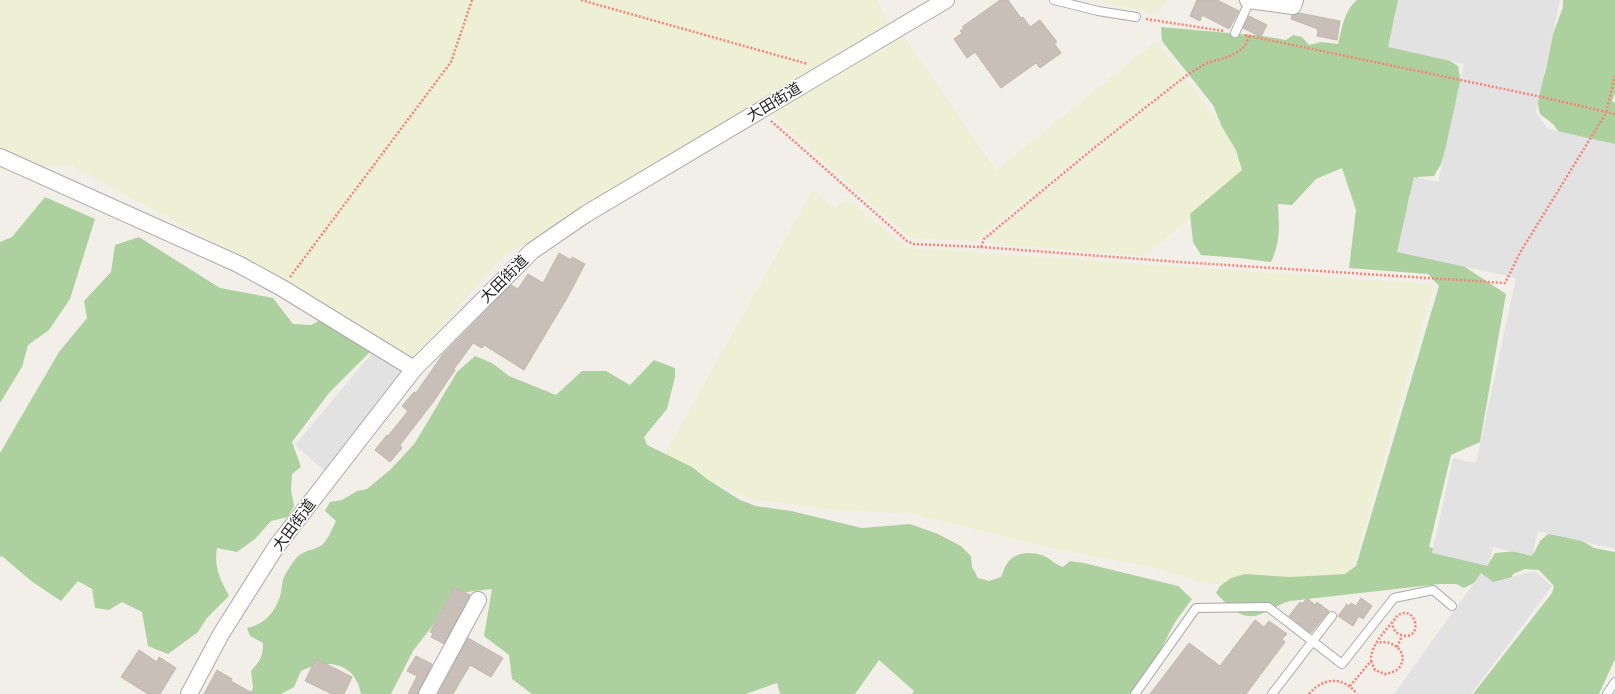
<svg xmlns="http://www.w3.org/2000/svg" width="1615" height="694" viewBox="0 0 1615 694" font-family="Signika,'Noto Sans JP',sans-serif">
	<rect width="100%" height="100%" fill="#f2efe9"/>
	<g fill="#eef0d5">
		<polygon points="0,0 877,0 890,24 499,260 413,359 296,287 69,164 0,172"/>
		<polygon points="1095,0 1169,0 1154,14"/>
		<polygon points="903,35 996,170 1156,41 1184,76 1087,151 976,241 916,239 909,237 768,112"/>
		<polygon points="1185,78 1253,167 1144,256 991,244 991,235 996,231"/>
		<polygon points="813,190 835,209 847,198 897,240 911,248 1434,284 1350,579 1267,585 1207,584 1151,567 1057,549 909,513 845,511 750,499 662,459"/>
	</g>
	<g fill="#add19e">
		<path d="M1357,0H1399L1444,57L1458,66L1461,83L1448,142L1441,164L1434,176L1418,177L1409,197L1401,247L1459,263L1506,294L1480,442L1451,455L1429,547L1489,563L1495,553L1516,551L1534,553L1540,541L1548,534L1579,539L1594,548L1615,552V659L1599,694H1473L1552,593L1554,586L1539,570L1525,569L1513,574L1510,582L1504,586L1482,579L1464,588L1456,584H1440L1290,601C1279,604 1271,610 1261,614C1242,622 1228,606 1216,593L1220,586L1231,578L1245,574L1290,577L1345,574L1356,566L1439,286L1428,274L1349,268L1356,210L1342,168L1316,179L1292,205L1278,204C1279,228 1281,240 1271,262L1239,258L1201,255L1193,242L1190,214L1242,170L1236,150L1222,127L1213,105L1162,41L1161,27L1262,36L1286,40L1293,35L1302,37L1309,45L1321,42L1338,44C1342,28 1344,11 1357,0Z"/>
		<polygon points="1563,0 1615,0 1615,93 1612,101 1615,103 1615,151 1592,139 1579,144 1563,138 1553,124 1540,114 1537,100 1546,69 1553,34 1563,7"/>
		<polygon points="45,197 95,219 70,299 49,330 28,345 22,367 0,403 0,242 12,237"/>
		<path d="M139,237L220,288L273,298L293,324L311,325L324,318L372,336L370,352L329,393L292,442L301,467L292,474L291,490L294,506L288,517L271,521L255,539L237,552L217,548C214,569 220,578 229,596L207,618L198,632L168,654L148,646L142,612L122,602L109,610L95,608L92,589L78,581L61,601L31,581L2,556L0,557V453L59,352L87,318L84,301L111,272L115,245Z"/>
		<path d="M475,356L492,363L509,376L556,395L582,371H606L630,385L654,360L675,368V377L667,409L644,437L647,445L692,467L707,479L740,500L756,506L791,511L862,528L910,524L938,534L961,546L971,556L972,567L978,578L989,581L1001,577C1003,572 1005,566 1008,562C1017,551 1035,551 1046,557C1052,560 1056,565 1063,567L1070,561L1084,563L1178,586L1192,599L1175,622L1160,651L1130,694H912L914,691L879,660L855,694H780L777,683L746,694H532L512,679L509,655L484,636L492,589L450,594L433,625L413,651L391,694H361C355,662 327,658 301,671L294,687L281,694H250L253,688L251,671C260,661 263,657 263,643L250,636L247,628C266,624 276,611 281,593C282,587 282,580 285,575C288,569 293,562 297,557C306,549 316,550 322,545C328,540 332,529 336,521L325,511L330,502L342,500L357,491L367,489L390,470L415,443L457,372Z"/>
	</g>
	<g fill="#e2e2e2">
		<polygon points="1398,0 1560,0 1536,112 1548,129 1615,144 1615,549 1538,531 1532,556 1493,547 1488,566 1432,553 1453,458 1476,463 1516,278 1397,252 1414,177 1438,182 1464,64 1388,47"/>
		<polygon points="373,352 407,371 326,472 295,445"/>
		<polygon points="1534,571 1552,586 1471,694 1394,694 1481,573 1493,582"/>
	</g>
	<g fill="#c7bfb8" stroke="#c4b6ab">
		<polygon points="1000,0 1008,0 1021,18 1023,17 1030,27 1040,20 1057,42 1054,43 1061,53 1040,68 1036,63 1001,88 975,52 967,58 954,39 962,33 960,31 964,28 962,27"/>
		<polygon points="1197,0 1217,0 1239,11 1229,29 1202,15 1200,21 1190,16"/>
		<polygon points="1299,13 1340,21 1337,40 1317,36 1318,29 1291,19 1292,15"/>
		<polygon points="1249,16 1267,25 1261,37 1243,28"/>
		<polygon points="559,253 571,260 572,257 585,264 567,298 524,370 484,345 482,348 473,343 454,369 455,370 434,401 400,445 402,448 390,462 375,450 387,435 388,436 408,411 402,406 414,392 416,393 443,354 511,285 518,289 528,274 543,283"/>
		<polygon points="454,587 470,595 444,644 431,637 433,633 430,632"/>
		<polygon points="1307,598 1315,605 1317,602 1329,611 1311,633 1289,616 1300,602 1302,604"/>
		<polygon points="1361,598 1372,606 1363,619 1359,616 1353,626 1338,616 1347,604 1349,606 1351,603 1356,606"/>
		<polygon points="1255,620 1264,627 1269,621 1287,634 1282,639 1285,642 1246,694 1150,694 1189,643 1220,666"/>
		<polygon points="468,638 503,658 491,677 470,665 453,694 438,694"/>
		<polygon points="139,650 157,662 159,657 176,668 160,694 148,694 121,677"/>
		<polygon points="416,656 432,664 418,694 408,694 417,676 407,671"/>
		<polygon points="316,659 352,677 344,694 332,694 305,681"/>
		<polygon points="217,670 232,679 231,681 254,694 204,694"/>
	</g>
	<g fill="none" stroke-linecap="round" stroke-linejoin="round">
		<g stroke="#a9a9a9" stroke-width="10">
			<g id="lane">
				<polyline points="1054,0 1098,11 1136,17"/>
				<polyline points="1235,33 1250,0"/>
				<polyline points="1135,694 1196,608 1268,607 1342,664 1394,598 1433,590 1452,606"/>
				<polyline points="1272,694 1332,616"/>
				<polyline points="1607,694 1615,682"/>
			</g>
		</g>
		<g stroke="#a9a9a9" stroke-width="18">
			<g id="street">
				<polyline points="1248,0 1293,6 1295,0"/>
				<polyline points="0,157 238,264 282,288 414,369"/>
				<polyline points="189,694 221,634 276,547 414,369 532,251 586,214 946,0"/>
				<polyline points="427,694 478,600"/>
			</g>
		</g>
		<g stroke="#fa8072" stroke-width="2.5" stroke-dasharray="2 2" stroke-linecap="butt">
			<polyline points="581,0 808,64"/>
			<polyline points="1146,19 1224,31"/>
			<polyline points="1245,35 1542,97 1615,114"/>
			<polyline points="771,121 907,241 914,244 981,247 1180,262 1505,283 1521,251 1606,113 1615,76"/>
			<polyline points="981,247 984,239 1094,148 1187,75 1207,63 1228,57 1239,51 1245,46 1249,36"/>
			<polyline points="290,277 451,62 472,0"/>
			<polyline points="1397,647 1402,636"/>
			<path d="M1371,661L1375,670L1385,674C1390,673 1394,672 1398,669C1411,655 1394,638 1377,643"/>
			<path d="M1350,686L1371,661C1370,644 1388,629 1397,616C1417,602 1424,642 1401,635C1395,633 1393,628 1392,623"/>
			<path d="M1309,694C1323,677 1343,676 1357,694"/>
		</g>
		<use href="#lane" stroke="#fff" stroke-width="8"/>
		<use href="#street" stroke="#fff" stroke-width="16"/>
	</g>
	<g text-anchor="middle" stroke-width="3.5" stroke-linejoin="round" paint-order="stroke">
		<g font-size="15" fill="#222" stroke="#fff">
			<text transform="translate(774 102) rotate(-31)" y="5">大田街道</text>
			<text transform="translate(504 279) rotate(-45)" y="5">大田街道</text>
			<text transform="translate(294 525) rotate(-53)" y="5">大田街道</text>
		</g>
	</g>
</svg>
